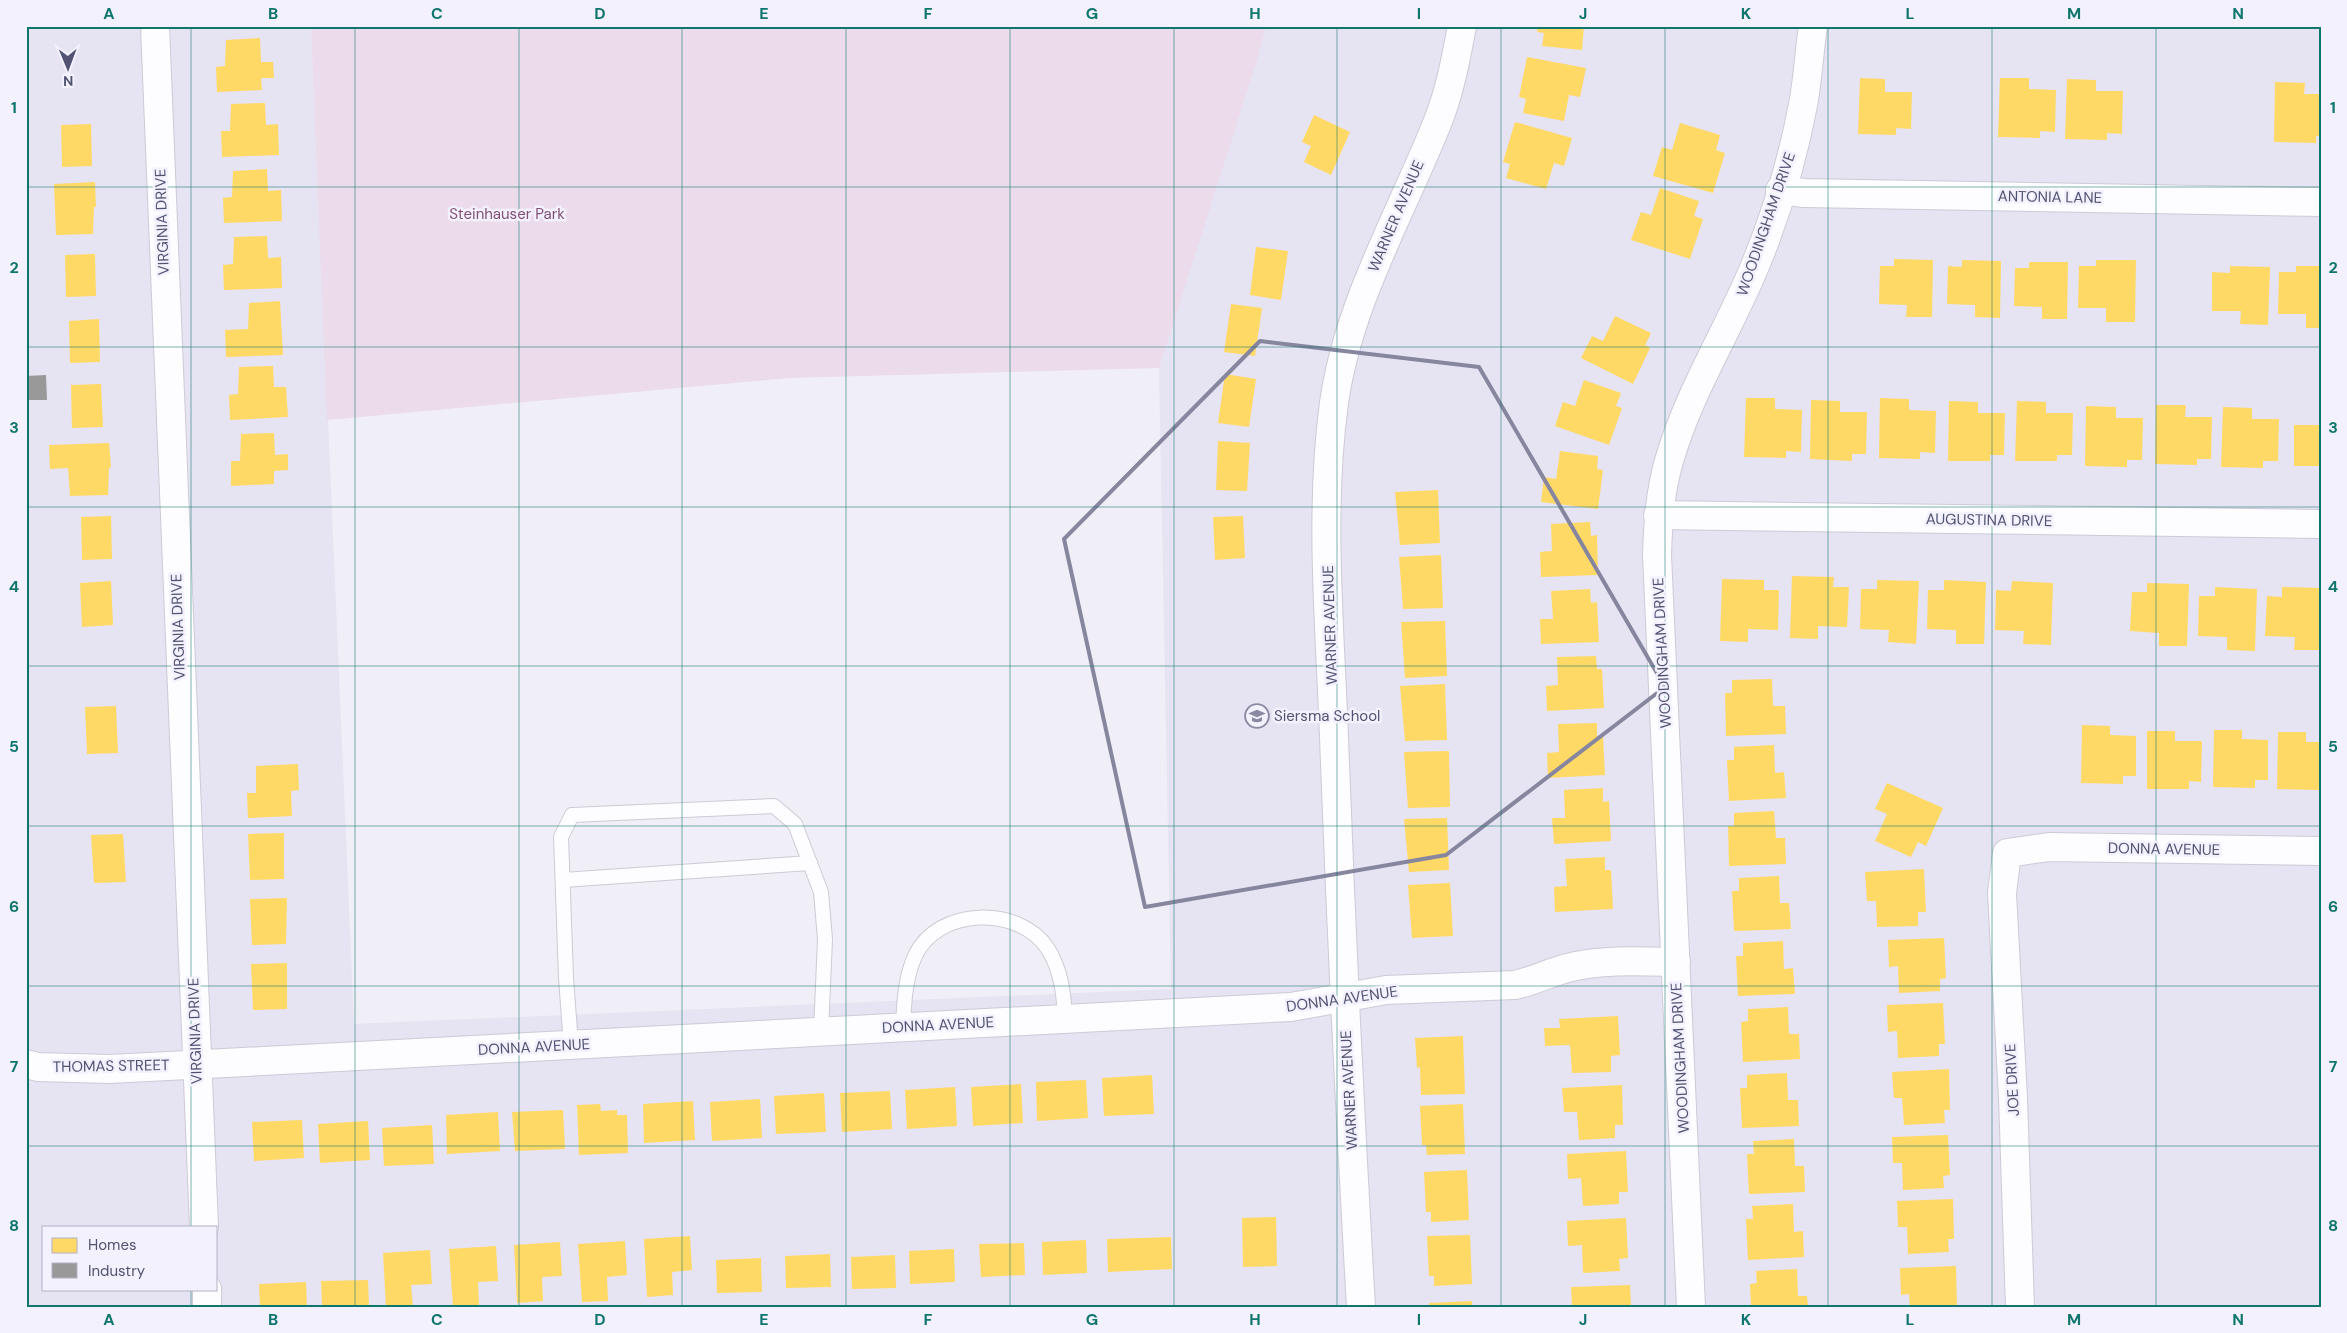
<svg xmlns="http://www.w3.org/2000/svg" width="2347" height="1333" viewBox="0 0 2347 1333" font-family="'DM Sans',sans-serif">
	<rect width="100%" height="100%" fill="#f0eef6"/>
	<path fill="#e6e3f3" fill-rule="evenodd" d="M26,26H311L354,1024L1171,989L1159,368L1260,26H2321V1307H26ZM44,1227H216V1289H44Z"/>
	<polygon fill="#ebdbeb" points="311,26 1266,26 1256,63 1159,368 789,378 327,420"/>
	<g fill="#ffd966">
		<polygon points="1538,26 1584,26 1582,50 1542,46 1544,33 1537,32"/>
		<polygon points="260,38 261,62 273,62 274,78 261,78 262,90 217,92 216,67 225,66 226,40"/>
		<polygon points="1527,57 1586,68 1580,97 1569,95 1564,121 1523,113 1526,99 1519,97"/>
		<polygon points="1860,78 1885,79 1885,92 1912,92 1911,129 1896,128 1896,135 1858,134"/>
		<polygon points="2000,78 2029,78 2029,89 2056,90 2055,132 2040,131 2040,138 1998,137"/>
		<polygon points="2067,79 2096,80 2096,91 2123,91 2122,134 2107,133 2107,140 2065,139"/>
		<polygon points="2275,82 2305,83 2304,94 2321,94 2321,136 2316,136 2316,143 2274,142"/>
		<polygon points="265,103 266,125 278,124 279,155 222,157 221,131 230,131 231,104"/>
		<polygon points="1314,115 1350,132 1331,175 1304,162 1311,146 1302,142"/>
		<polygon points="1515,122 1572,138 1564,166 1554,163 1546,189 1506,178 1510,164 1503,162"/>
		<polygon points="1680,123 1720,135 1716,150 1725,153 1713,193 1653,176 1662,147 1672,150"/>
		<polygon points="91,124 92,166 62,167 61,125"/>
		<polygon points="267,169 268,191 281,190 282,221 224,223 223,198 232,197 233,171"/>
		<polygon points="95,182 96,207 94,207 93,234 56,235 54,184"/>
		<polygon points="1660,188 1699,201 1694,216 1703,219 1690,259 1631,240 1641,212 1651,215"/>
		<polygon points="267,236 268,258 281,257 282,288 224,290 223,265 233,264 234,237"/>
		<polygon points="1256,247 1288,251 1281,300 1250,295"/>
		<polygon points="95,254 96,296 66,297 65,255"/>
		<polygon points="1894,259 1933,260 1932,317 1906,317 1907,305 1879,304 1880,266 1894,266"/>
		<polygon points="1962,260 2001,261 2000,318 1975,317 1975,305 1947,304 1948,266 1962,267"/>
		<polygon points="2096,260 2136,260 2135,322 2106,322 2106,308 2078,308 2079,266 2096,266"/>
		<polygon points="2029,262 2068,262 2067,319 2042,319 2042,307 2014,306 2015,268 2029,268"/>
		<polygon points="2230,266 2270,267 2268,325 2240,324 2241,311 2212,311 2212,272 2230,273"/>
		<polygon points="2296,266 2321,266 2321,328 2306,328 2306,314 2278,314 2279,272 2296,272"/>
		<polygon points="280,301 283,355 226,357 225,330 248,329 249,303"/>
		<polygon points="1231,304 1262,308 1255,356 1224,352"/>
		<polygon points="1615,316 1651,333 1645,345 1650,348 1633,384 1581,358 1592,336 1603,341"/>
		<polygon points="99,319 100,362 70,363 69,321"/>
		<polygon points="273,366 274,387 286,387 288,417 230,420 229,395 238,394 239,367"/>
		<polygon points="1225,374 1256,379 1249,427 1218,423"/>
		<polygon points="1584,380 1621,393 1616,406 1622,408 1609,445 1555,426 1563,402 1575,406"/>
		<polygon points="101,384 103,427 72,428 71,385"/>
		<polygon points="1746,398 1775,398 1775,409 1802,410 1801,452 1786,451 1786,458 1744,457"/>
		<polygon points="1880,398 1909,399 1909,410 1936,411 1935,453 1920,452 1920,459 1879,458"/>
		<polygon points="1811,400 1840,401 1840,412 1867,412 1866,454 1852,454 1852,461 1810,459"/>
		<polygon points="1949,401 1978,402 1978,413 2005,413 2004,455 1990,455 1990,461 1948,461"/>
		<polygon points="2017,401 2046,402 2046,413 2073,413 2072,455 2057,455 2057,461 2015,461"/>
		<polygon points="2156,405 2186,405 2185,417 2212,417 2211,459 2197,459 2197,465 2155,464"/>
		<polygon points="2086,406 2116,407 2116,418 2143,418 2142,460 2127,460 2127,467 2085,466"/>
		<polygon points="2223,407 2252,408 2252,419 2279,419 2278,461 2263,461 2263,468 2221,467"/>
		<rect x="2294" y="425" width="27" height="41"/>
		<polygon points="274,433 275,455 288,454 288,470 274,471 274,484 231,486 231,461 240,461 241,434"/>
		<polygon points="1218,441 1250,443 1247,491 1216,490"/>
		<polygon points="109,443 111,467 109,468 108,495 70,496 68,468 50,469 49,445"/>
		<polygon points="1560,451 1598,456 1597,469 1603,470 1598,509 1541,502 1544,477 1556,479"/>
		<polygon points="1438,490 1440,543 1400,545 1395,492"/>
		<polygon points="111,516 112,559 82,560 81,517"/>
		<polygon points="1243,516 1245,558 1215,560 1213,517"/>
		<polygon points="1590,522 1591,536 1597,535 1598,575 1541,577 1540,552 1552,551 1551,524"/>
		<polygon points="1441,555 1443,608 1403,609 1399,557"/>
		<polygon points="1792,576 1834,577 1833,587 1849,587 1847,627 1818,626 1818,639 1790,638"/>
		<polygon points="1722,579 1764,580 1764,590 1779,590 1778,630 1748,629 1748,642 1720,641"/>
		<polygon points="1877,580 1919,581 1916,644 1888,642 1889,630 1860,629 1861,589 1877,589"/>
		<polygon points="1944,580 1986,582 1984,644 1956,644 1956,630 1927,629 1928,590 1944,590"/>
		<polygon points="111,581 113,625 82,627 80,583"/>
		<polygon points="2012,581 2053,583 2051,645 2023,644 2024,631 1995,630 1996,590 2011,591"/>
		<polygon points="2147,583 2189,584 2187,646 2159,646 2159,633 2130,631 2132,592 2147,592"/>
		<polygon points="2215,587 2257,589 2255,651 2227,650 2227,637 2198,636 2199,596 2215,596"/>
		<polygon points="2282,587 2321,588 2321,650 2294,650 2295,637 2265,636 2267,596 2282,597"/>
		<polygon points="1590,589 1591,603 1597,602 1599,642 1541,644 1540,619 1553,619 1551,591"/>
		<polygon points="1445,621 1447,676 1405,678 1401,622"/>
		<polygon points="1596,656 1597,669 1602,669 1604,708 1547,711 1546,686 1558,685 1557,657"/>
		<polygon points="1772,679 1773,706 1785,706 1786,734 1726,736 1725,693 1732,693 1732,680"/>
		<polygon points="1445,684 1447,740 1405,741 1400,686"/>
		<polygon points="116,706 118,753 87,754 85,707"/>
		<polygon points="1597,723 1597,736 1603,736 1605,775 1548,778 1547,753 1559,752 1558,724"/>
		<polygon points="2082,725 2110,726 2110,735 2136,736 2136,776 2123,776 2123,784 2081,783"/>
		<polygon points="2214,730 2242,730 2242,739 2268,740 2268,780 2255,780 2255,788 2213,787"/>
		<polygon points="2147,731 2175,731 2175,741 2202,741 2201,782 2189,781 2189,789 2147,789"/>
		<polygon points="2278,732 2306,732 2306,742 2321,742 2319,790 2277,789"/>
		<polygon points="1774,745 1775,773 1784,772 1786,798 1729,801 1727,760 1734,760 1734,747"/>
		<polygon points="1449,751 1450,807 1408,808 1404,752"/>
		<polygon points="298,764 299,790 291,791 292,816 248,818 247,793 256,793 256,766"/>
		<polygon points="1887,783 1943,808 1926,846 1918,842 1911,857 1875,841 1887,814 1875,809"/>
		<polygon points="1603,788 1603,802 1609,801 1611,841 1554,844 1552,818 1565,818 1564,790"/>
		<polygon points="1774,811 1776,838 1785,838 1786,864 1729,866 1728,826 1734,826 1734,813"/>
		<polygon points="1447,818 1449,870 1409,872 1404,819"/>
		<polygon points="284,833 284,879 250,880 248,834"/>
		<polygon points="123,834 126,882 94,883 91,835"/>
		<polygon points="1605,857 1605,870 1611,870 1613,909 1555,912 1554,887 1567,886 1565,859"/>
		<polygon points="1924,869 1926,912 1918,912 1918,926 1877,927 1876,901 1867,901 1865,872"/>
		<polygon points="1779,876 1780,903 1789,903 1791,929 1734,931 1732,891 1739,891 1739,878"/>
		<polygon points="1450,883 1453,936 1412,938 1408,885"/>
		<polygon points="287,898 286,944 252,945 250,899"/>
		<polygon points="1944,938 1946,978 1940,979 1940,991 1899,993 1898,966 1889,967 1888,940"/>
		<polygon points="1783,941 1784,969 1793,968 1795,994 1738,996 1736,956 1743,956 1743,943"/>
		<polygon points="287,963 287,1009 253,1010 251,964"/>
		<polygon points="1943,1003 1945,1044 1939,1044 1939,1056 1898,1058 1897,1031 1888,1032 1887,1005"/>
		<polygon points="1788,1007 1789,1034 1799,1034 1800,1059 1743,1062 1741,1022 1748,1021 1748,1009"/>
		<polygon points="1618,1016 1620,1055 1611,1056 1611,1072 1572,1073 1570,1045 1545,1046 1544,1028 1560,1028 1559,1019"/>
		<polygon points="1463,1036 1465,1094 1421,1095 1420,1067 1417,1068 1415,1038"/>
		<polygon points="1949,1069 1950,1110 1944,1110 1945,1123 1904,1125 1902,1098 1894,1098 1892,1072"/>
		<polygon points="1787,1073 1788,1100 1798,1100 1799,1126 1742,1128 1740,1088 1747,1088 1747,1075"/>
		<polygon points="1152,1075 1154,1114 1104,1116 1102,1078"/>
		<polygon points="1086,1080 1088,1118 1037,1121 1036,1082"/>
		<polygon points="1021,1084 1023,1123 973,1126 971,1087"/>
		<polygon points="1622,1085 1623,1125 1615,1125 1615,1138 1579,1140 1577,1112 1564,1112 1562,1088"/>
		<polygon points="955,1087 957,1126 907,1129 905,1090"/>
		<polygon points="890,1091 892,1129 842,1132 840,1093"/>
		<polygon points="824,1093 826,1132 776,1134 774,1096"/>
		<polygon points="760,1099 762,1138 712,1141 710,1102"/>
		<polygon points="693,1101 695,1140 644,1143 643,1104"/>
		<polygon points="600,1104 601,1111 617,1110 617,1115 627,1115 628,1153 579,1155 577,1105"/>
		<polygon points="1463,1104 1465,1154 1427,1155 1426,1145 1422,1145 1420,1106"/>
		<polygon points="563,1110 565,1149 515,1151 512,1112"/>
		<polygon points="498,1112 500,1151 447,1154 446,1115"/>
		<polygon points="302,1120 304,1158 254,1161 252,1122"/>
		<polygon points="368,1121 370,1160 320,1163 318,1124"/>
		<polygon points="432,1125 434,1164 384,1166 382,1128"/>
		<polygon points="1948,1135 1950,1175 1943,1176 1944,1188 1903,1190 1902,1163 1893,1163 1892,1137"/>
		<polygon points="1794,1139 1795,1166 1804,1166 1805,1192 1749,1194 1747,1154 1754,1154 1753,1141"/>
		<polygon points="1626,1151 1628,1192 1619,1192 1619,1204 1583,1206 1581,1178 1568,1179 1567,1154"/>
		<polygon points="1467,1170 1469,1220 1431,1222 1431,1212 1426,1212 1424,1172"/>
		<polygon points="1953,1199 1954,1239 1948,1239 1949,1252 1908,1254 1907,1227 1898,1227 1897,1201"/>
		<polygon points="1793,1204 1794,1232 1803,1231 1804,1257 1748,1260 1746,1219 1753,1219 1752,1206"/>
		<polygon points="1276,1217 1277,1266 1243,1267 1242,1218"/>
		<polygon points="1626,1218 1628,1258 1619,1259 1620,1271 1583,1273 1582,1245 1568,1246 1567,1221"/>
		<polygon points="1470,1235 1472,1284 1434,1286 1434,1276 1429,1276 1427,1236"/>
		<polygon points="690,1236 692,1270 672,1272 673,1295 647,1297 644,1239"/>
		<polygon points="1171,1237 1172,1269 1108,1272 1107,1239"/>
		<polygon points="1086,1240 1087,1273 1043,1275 1042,1242"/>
		<polygon points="625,1241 627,1275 607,1277 608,1301 582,1302 578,1244"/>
		<polygon points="560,1242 562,1276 542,1277 543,1301 517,1303 514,1245"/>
		<polygon points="1024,1243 1025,1275 981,1277 979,1244"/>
		<polygon points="496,1246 498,1281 478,1282 479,1306 453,1307 449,1249"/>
		<polygon points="954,1249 955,1282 910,1284 909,1251"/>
		<polygon points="430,1250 432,1284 411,1285 413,1307 386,1307 383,1253"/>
		<polygon points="830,1254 831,1287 786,1288 785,1256"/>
		<polygon points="895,1255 896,1288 852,1289 851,1257"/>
		<polygon points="761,1258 762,1292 717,1293 716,1260"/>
		<polygon points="1956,1266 1957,1307 1910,1307 1909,1294 1901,1295 1900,1268"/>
		<polygon points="1797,1269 1798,1296 1807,1296 1808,1307 1751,1307 1750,1284 1757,1283 1756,1271"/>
		<polygon points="368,1280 369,1307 322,1307 321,1281"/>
		<polygon points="306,1282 307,1307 260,1307 259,1284"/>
		<polygon points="1630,1285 1631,1307 1572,1307 1571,1287"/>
		<polygon points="1472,1301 1472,1307 1429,1307 1429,1303"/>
	</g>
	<polygon fill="#999" points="46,375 47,400 26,400 26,376"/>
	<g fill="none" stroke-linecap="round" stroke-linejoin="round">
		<g stroke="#cccbd6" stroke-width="16">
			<g id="service">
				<polyline points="563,880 810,863"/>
				<path d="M903,1027C904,1003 905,978 915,956C937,907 1020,905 1048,949C1061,970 1064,994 1065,1018"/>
				<polyline points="571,1045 566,978 561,837 572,815 774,806 795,824 821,892 825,939 821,1032"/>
			</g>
		</g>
		<g stroke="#cccbd6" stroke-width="30">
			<g id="minor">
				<polyline points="155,26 204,1227"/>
				<polyline points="1780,190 1804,193 2321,202"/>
				<polyline points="1658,515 2321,524"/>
				<path d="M26,1064L38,1067L109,1069L168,1066L1291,1007L1386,990L1515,985C1533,981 1549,973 1567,968C1601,959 1640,961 1676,962"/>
				<polyline points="207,1289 207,1307"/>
				<path d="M1361,1307C1350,1117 1341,927 1334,737C1330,627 1319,513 1334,403C1348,303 1401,214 1438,121C1450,91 1456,58 1462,26"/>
				<path d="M1691,1307L1657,555C1658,523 1660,492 1669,461C1689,391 1730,328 1757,261C1777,212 1793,157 1803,105C1808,79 1809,52 1813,26"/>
				<polyline points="2020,1307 2013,1098 2002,893 2007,853 2049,847 2321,851"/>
			</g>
		</g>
		<use href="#service" stroke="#fdfcfe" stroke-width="14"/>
		<use href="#minor" stroke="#fdfcfe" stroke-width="28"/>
	</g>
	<path fill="none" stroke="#86869f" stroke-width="4" stroke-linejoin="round" d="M1260,341L1479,367L1665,687L1446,855L1145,907L1064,539Z"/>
	<path fill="none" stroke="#0f766e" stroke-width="1" stroke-opacity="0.55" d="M191,26V1227M355,26V1307M519,26V1307M682,26V1307M846,26V1307M1010,26V1307M1174,26V1307M1337,26V1307M1501,26V1307M1665,26V1307M1828,26V1307M1992,26V1307M2156,26V1307M26,187H2321M26,347H2321M26,507H2321M26,666H2321M26,826H2321M26,986H2321M26,1146H2321M191,1289V1307"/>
	<defs>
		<g id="school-ring" transform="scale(1.25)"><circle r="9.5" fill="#f3f1fd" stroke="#8989a1" stroke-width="1.5"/><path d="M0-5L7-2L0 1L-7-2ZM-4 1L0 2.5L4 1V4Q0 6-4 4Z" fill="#8989a1"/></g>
	</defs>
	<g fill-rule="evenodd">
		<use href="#school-ring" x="1257" y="716"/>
	</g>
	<g text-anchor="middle" stroke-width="5" stroke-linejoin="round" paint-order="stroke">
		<g font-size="15" fill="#515373" stroke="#f3f1fd">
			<text transform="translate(2050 197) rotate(1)" y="5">ANTONIA LANE</text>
			<text transform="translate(1396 216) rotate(-67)" y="5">WARNER AVENUE</text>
			<text transform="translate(162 222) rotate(-92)" y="5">VIRGINIA DRIVE</text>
			<text transform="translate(1766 224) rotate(-71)" y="5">WOODINGHAM DRIVE</text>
			<text transform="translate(1989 520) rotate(1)" y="5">AUGUSTINA DRIVE</text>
			<text transform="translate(1330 625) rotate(-92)" y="5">WARNER AVENUE</text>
			<text transform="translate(178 627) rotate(-92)" y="5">VIRGINIA DRIVE</text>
			<text transform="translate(1662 653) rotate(-93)" y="5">WOODINGHAM DRIVE</text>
			<text transform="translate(2164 849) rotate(1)" y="5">DONNA AVENUE</text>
			<text transform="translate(1342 999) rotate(-8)" y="5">DONNA AVENUE</text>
			<text transform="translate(938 1025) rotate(-3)" y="5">DONNA AVENUE</text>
			<text transform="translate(195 1031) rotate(-92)" y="5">VIRGINIA DRIVE</text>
			<text transform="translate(534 1047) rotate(-3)" y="5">DONNA AVENUE</text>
			<text transform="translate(1680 1058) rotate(-93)" y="5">WOODINGHAM DRIVE</text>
			<text transform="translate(111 1066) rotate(-1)" y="5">THOMAS STREET</text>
			<text transform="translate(2012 1080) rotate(-93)" y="5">JOE DRIVE</text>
			<text transform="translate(1349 1090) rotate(-93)" y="5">WARNER AVENUE</text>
		</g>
		<g font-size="15" fill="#825075" stroke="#f3f1fd">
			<text x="507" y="219">Steinhauser Park</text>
		</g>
		<g font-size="15" fill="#515373" stroke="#f3f1fd" text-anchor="start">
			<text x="1274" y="721">Siersma School</text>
		</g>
	</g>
	<rect width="2347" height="1333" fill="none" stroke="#f3f1fd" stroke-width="55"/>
	<rect x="42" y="1226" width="175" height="65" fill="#f3f1fd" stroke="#b2b2c6"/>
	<rect x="52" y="1238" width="25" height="15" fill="#ffd966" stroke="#b2b2c6"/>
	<text x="88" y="1250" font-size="15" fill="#515373">Homes</text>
	<rect x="52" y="1263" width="25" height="15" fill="#999999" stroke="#b2b2c6"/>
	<text x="88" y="1276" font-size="15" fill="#515373">Industry</text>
	<g transform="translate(68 68) rotate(179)" stroke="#f3f1fd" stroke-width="4" paint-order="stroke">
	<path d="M0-4L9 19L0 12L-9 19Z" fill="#515373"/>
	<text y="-8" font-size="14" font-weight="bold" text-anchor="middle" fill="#515373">N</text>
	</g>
	<rect x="28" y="28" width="2292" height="1278" fill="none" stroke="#0f766e" stroke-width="2"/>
	<g font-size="16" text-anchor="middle" font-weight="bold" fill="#0f766e">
		<text x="109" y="19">A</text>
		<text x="273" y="19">B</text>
		<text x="437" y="19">C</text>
		<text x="600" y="19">D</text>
		<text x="764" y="19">E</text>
		<text x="928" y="19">F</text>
		<text x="1092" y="19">G</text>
		<text x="1255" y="19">H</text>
		<text x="1419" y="19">I</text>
		<text x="1583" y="19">J</text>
		<text x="1746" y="19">K</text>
		<text x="1910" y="19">L</text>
		<text x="2074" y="19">M</text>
		<text x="2238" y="19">N</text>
		<text x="14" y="113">1</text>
		<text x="2333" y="113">1</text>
		<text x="14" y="273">2</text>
		<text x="2333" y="273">2</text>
		<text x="14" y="433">3</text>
		<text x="2333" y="433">3</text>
		<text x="14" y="592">4</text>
		<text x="2333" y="592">4</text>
		<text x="14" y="752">5</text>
		<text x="2333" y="752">5</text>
		<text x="14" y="912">6</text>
		<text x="2333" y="912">6</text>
		<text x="14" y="1072">7</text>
		<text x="2333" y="1072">7</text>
		<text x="14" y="1231">8</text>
		<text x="2333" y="1231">8</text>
		<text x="109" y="1325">A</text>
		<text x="273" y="1325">B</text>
		<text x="437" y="1325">C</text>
		<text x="600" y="1325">D</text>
		<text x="764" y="1325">E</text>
		<text x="928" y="1325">F</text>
		<text x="1092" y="1325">G</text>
		<text x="1255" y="1325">H</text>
		<text x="1419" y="1325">I</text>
		<text x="1583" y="1325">J</text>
		<text x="1746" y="1325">K</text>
		<text x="1910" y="1325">L</text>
		<text x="2074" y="1325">M</text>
		<text x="2238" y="1325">N</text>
	</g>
</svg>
